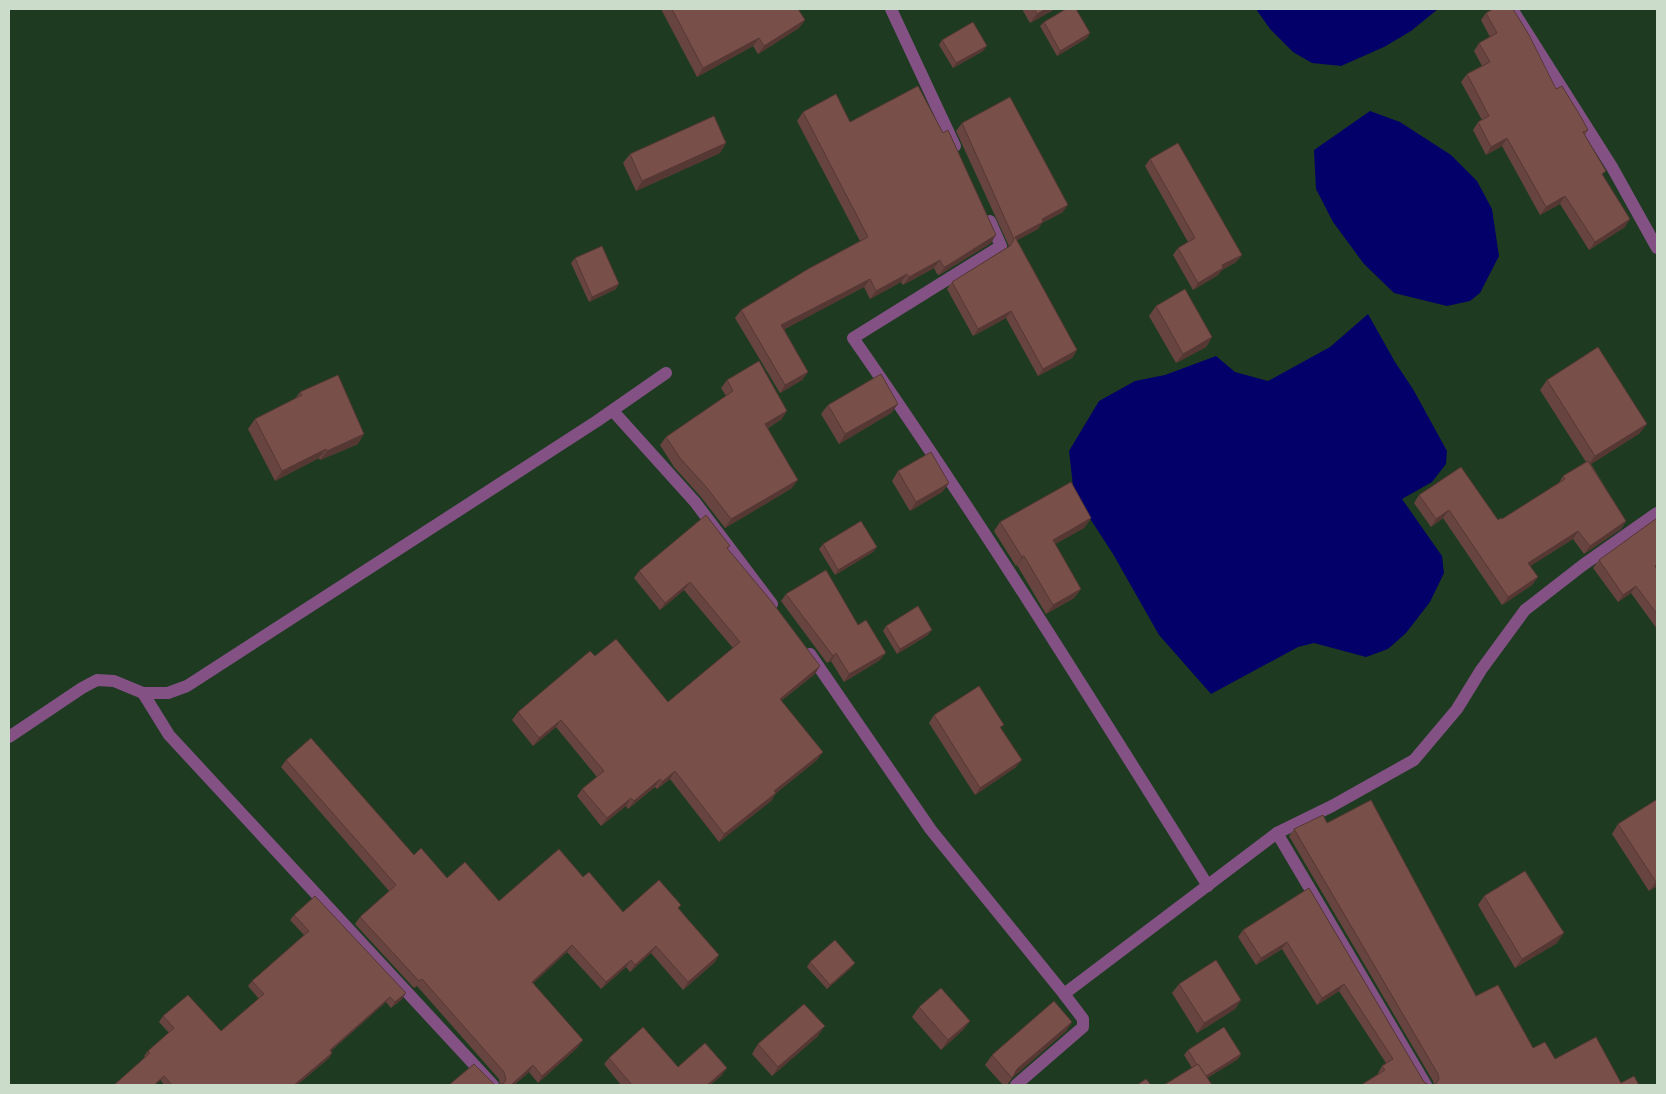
<svg xmlns="http://www.w3.org/2000/svg" width="1666" height="1094" viewBox="0 0 1666 1094" font-family="Jost,sans-serif">
	<rect width="100%" height="100%" fill="#1e3b21"/>
	<g fill="#040069">
		<polygon points="1256,9 1438,9 1411,31 1384,47 1341,66 1312,63 1293,52 1270,29"/>
		<polygon points="1370,111 1400,122 1451,155 1477,181 1492,209 1499,256 1480,293 1470,301 1447,306 1394,293 1364,264 1333,222 1316,189 1314,150"/>
		<polygon points="1368,314 1395,362 1413,389 1447,451 1446,464 1432,482 1402,499 1442,556 1444,573 1430,602 1406,633 1388,649 1366,657 1314,643 1298,647 1211,694 1159,635 1113,554 1087,514 1073,486 1069,451 1099,401 1135,381 1165,375 1216,356 1235,372 1268,381 1330,347"/>
	</g>
	<g fill="none" stroke-linecap="round" stroke-linejoin="round">
		<g stroke="#845185" stroke-width="12">
			<polyline points="891,9 955,146"/>
			<polyline points="1512,9 1612,167 1657,248"/>
			<path d="M990,221L1001,246L853,338C978,517 1093,702 1208,886"/>
			<polyline points="613,411 695,502 772,604"/>
			<polyline points="810,654 931,830 1064,994"/>
			<polyline points="143,693 169,735 493,1085"/>
			<polyline points="9,737 82,688 97,680 114,681 143,693 168,693 187,686 597,421 666,373"/>
			<polyline points="1277,833 1426,1085"/>
			<polyline points="1016,1085 1083,1027 1083,1019 1064,994 1277,833 1332,806 1414,760 1457,709 1481,670 1525,610 1583,565 1657,513"/>
		</g>
	</g>
	<g fill="#684440">
		<polygon points="661,9 798,9 805,20 799,28 758,54 753,46 697,77"/>
		<polygon points="1022,9 1055,9 1030,23"/>
		<polygon points="1486,13 1556,89 1588,130 1585,135 1625,227 1589,250 1560,204 1540,215 1502,146 1486,155 1473,130 1478,122 1482,120 1461,82 1467,74 1482,66 1474,51 1479,43 1490,37 1481,20"/>
		<polygon points="1044,22 1090,33 1087,38 1057,56 1040,26"/>
		<polygon points="942,40 983,51 953,68 939,45"/>
		<polygon points="803,112 850,122 991,243 939,275 937,274 934,268 903,285 901,282 870,299 864,287 784,329 808,372 802,380 780,393 735,318 741,310 860,241 797,121"/>
		<polygon points="962,123 1063,212 1042,223 1038,229 1017,240 1077,350 1072,358 1038,376 1006,318 973,336 947,289 952,282 1009,246 956,131"/>
		<polygon points="726,143 720,153 636,191 623,163 630,154"/>
		<polygon points="1150,159 1242,255 1236,262 1222,270 1218,275 1193,290 1173,255 1178,248 1188,242 1145,166"/>
		<polygon points="575,258 616,289 589,302 571,263"/>
		<polygon points="1156,306 1212,337 1206,347 1176,363 1149,316"/>
		<polygon points="727,380 782,419 768,428 792,488 725,528 701,497 674,467 660,445 666,437 726,396 721,388"/>
		<polygon points="1547,380 1640,433 1591,464 1626,521 1621,529 1584,554 1573,539 1530,566 1538,577 1532,585 1502,605 1443,518 1431,527 1414,503 1419,495 1498,520 1502,519 1558,484 1563,476 1586,462 1540,390"/>
		<polygon points="300,392 358,444 320,460 319,458 275,481 248,429 255,419 295,399"/>
		<polygon points="898,404 891,413 839,444 821,414 828,405"/>
		<polygon points="898,471 949,483 942,492 910,511 892,481"/>
		<polygon points="1091,518 1084,528 1055,544 1081,589 1074,598 1046,614 1017,565 1016,566 994,531 1000,522"/>
		<polygon points="823,544 877,547 873,552 835,575 819,549"/>
		<polygon points="730,546 727,549 815,674 781,701 817,760 776,793 771,801 719,842 670,779 657,789 655,787 628,809 626,806 601,826 577,796 582,789 597,777 556,727 533,746 512,720 518,712 595,656 668,702 733,648 684,590 660,610 634,578 639,571"/>
		<polygon points="1599,560 1657,568 1657,629 1631,593 1618,602 1593,568"/>
		<polygon points="786,594 858,625 880,660 844,682 831,661 827,663 781,601"/>
		<polygon points="886,626 928,635 897,654 883,631"/>
		<polygon points="934,715 1001,729 1016,767 975,795 929,723"/>
		<polygon points="286,760 414,855 447,878 499,901 583,877 623,912 679,909 715,962 683,990 651,953 630,972 626,967 601,989 567,952 533,983 578,1047 538,1083 529,1072 514,1085 500,1085 499,1079 417,986 414,988 355,924 360,917 389,891 281,767"/>
		<polygon points="1657,802 1657,886 1649,891 1612,834 1618,824"/>
		<polygon points="1327,823 1476,996 1533,1048 1555,1059 1621,1083 1434,1085 1433,1081 1289,836 1294,829"/>
		<polygon points="1309,888 1424,1082 1379,1074 1378,1073 1382,1066 1386,1063 1339,991 1317,1005 1282,949 1256,965 1238,937 1243,930"/>
		<polygon points="1484,896 1557,943 1515,968 1478,905"/>
		<polygon points="294,915 402,999 391,1008 386,1002 331,1051 332,1053 329,1058 297,1085 164,1085 144,1056 148,1051 169,1033 159,1022 163,1016 221,1031 259,999 248,986 252,981 304,935 290,920"/>
		<polygon points="810,962 851,968 827,989 807,967"/>
		<polygon points="1179,984 1241,1000 1235,1009 1197,1033 1172,993"/>
		<polygon points="919,1007 970,1021 963,1030 941,1050 912,1017"/>
		<polygon points="1072,1022 1066,1031 1013,1077 1007,1085 1003,1085 985,1065 992,1055"/>
		<polygon points="818,1036 772,1076 752,1054 758,1044"/>
		<polygon points="1188,1050 1241,1054 1238,1059 1207,1078 1192,1068 1184,1055"/>
		<polygon points="609,1058 678,1067 722,1075 710,1085 621,1085 604,1064"/>
	</g>
	<g fill="#553734">
		<polygon points="1046,9 1055,9 1030,23 1037,14"/>
		<polygon points="805,20 799,28 758,54 764,46"/>
		<polygon points="1090,33 1087,38 1057,56 1060,51"/>
		<polygon points="759,38 753,46 697,77 703,68"/>
		<polygon points="987,46 983,51 953,68 956,63"/>
		<polygon points="1507,138 1502,146 1486,155 1491,147"/>
		<polygon points="726,143 720,153 636,191 642,181"/>
		<polygon points="1565,196 1560,204 1540,215 1546,207"/>
		<polygon points="1068,205 1063,212 1042,223 1038,229 1012,243 1015,237 1042,219"/>
		<polygon points="1630,219 1625,227 1589,250 1595,242"/>
		<polygon points="996,235 991,243 939,275 945,267"/>
		<polygon points="1242,255 1236,262 1222,270 1218,275 1193,290 1198,283 1222,265"/>
		<polygon points="940,260 934,268 903,285 909,277"/>
		<polygon points="907,274 901,282 870,299 876,291"/>
		<polygon points="870,279 864,287 776,334 781,325"/>
		<polygon points="619,284 616,289 589,302 592,297"/>
		<polygon points="1011,311 1006,318 973,336 978,329"/>
		<polygon points="1212,337 1206,347 1176,363 1183,354"/>
		<polygon points="1077,350 1072,358 1038,376 1043,369"/>
		<polygon points="808,372 802,380 780,393 785,385"/>
		<polygon points="898,404 891,413 839,444 845,434"/>
		<polygon points="787,411 782,419 760,432 765,424"/>
		<polygon points="1647,424 1640,433 1588,466 1595,456"/>
		<polygon points="364,434 358,444 320,460 327,451"/>
		<polygon points="326,449 319,458 275,481 282,471"/>
		<polygon points="798,480 792,488 725,528 731,519"/>
		<polygon points="949,483 942,492 910,511 916,502"/>
		<polygon points="1449,510 1443,518 1431,527 1436,519"/>
		<polygon points="1091,518 1084,528 1046,549 1053,540"/>
		<polygon points="1626,521 1621,529 1584,554 1590,546"/>
		<polygon points="1578,531 1573,539 1523,571 1528,563"/>
		<polygon points="877,547 873,552 835,575 838,570"/>
		<polygon points="1024,556 1017,565 1016,566 1022,557"/>
		<polygon points="1538,577 1532,585 1502,605 1508,597"/>
		<polygon points="690,582 684,590 660,610 665,603"/>
		<polygon points="1636,586 1631,593 1618,602 1623,595"/>
		<polygon points="1081,589 1074,598 1046,614 1053,605"/>
		<polygon points="932,630 928,635 897,654 900,649"/>
		<polygon points="836,653 831,661 827,663 833,656"/>
		<polygon points="886,653 880,660 844,682 849,674"/>
		<polygon points="820,666 815,674 774,706 780,699"/>
		<polygon points="561,720 556,727 533,746 539,738"/>
		<polygon points="823,752 817,760 769,799 774,791"/>
		<polygon points="1022,760 1016,767 975,795 980,788"/>
		<polygon points="675,771 670,779 657,789 662,782"/>
		<polygon points="660,779 655,787 628,809 634,801"/>
		<polygon points="776,793 771,801 719,842 724,834"/>
		<polygon points="631,798 626,806 601,826 607,818"/>
		<polygon points="1657,881 1657,886 1649,891 1656,882"/>
		<polygon points="1564,933 1557,943 1515,968 1522,959"/>
		<polygon points="1287,942 1282,949 1256,965 1261,958"/>
		<polygon points="572,945 567,952 527,989 532,982"/>
		<polygon points="656,946 651,953 630,972 635,965"/>
		<polygon points="719,955 715,962 683,990 688,982"/>
		<polygon points="631,960 626,967 601,989 606,982"/>
		<polygon points="855,963 851,968 827,989 830,985"/>
		<polygon points="1344,984 1339,991 1317,1005 1322,998"/>
		<polygon points="406,993 402,999 391,1008 395,1002"/>
		<polygon points="390,997 386,1002 326,1055 330,1050"/>
		<polygon points="1241,1000 1235,1009 1197,1033 1204,1023"/>
		<polygon points="970,1021 963,1030 941,1050 948,1040"/>
		<polygon points="1072,1022 1066,1031 1011,1079 1017,1069"/>
		<polygon points="825,1026 818,1036 772,1076 778,1067"/>
		<polygon points="583,1040 578,1047 538,1083 542,1076"/>
		<polygon points="332,1053 329,1058 297,1085 294,1085"/>
		<polygon points="1241,1054 1238,1059 1201,1082 1204,1077"/>
		<polygon points="533,1065 529,1072 514,1085 511,1085"/>
		<polygon points="727,1068 722,1075 710,1085 707,1085"/>
		<polygon points="164,1076 160,1081 156,1085 154,1085"/>
	</g>
	<g fill="#794f4a" stroke="#553734">
		<polygon points="672,9 798,9 805,20 764,46 759,38 703,68"/>
		<polygon points="1034,9 1046,9 1037,14"/>
		<polygon points="1066,9 1076,9 1090,33 1060,51 1044,22"/>
		<polygon points="1493,9 1513,9 1529,35 1556,89 1562,86 1581,117 1588,130 1583,132 1606,171 1602,174 1630,219 1595,242 1565,196 1546,207 1507,138 1491,147 1478,122 1489,116 1467,74 1490,62 1479,43 1497,33 1486,13"/>
		<polygon points="973,22 987,46 956,63 942,40"/>
		<polygon points="918,86 943,133 948,130 996,235 945,267 943,266 940,260 909,277 907,274 876,291 870,279 781,325 808,372 785,385 741,310 808,269 868,237 803,112 836,94 850,122"/>
		<polygon points="1010,97 1068,205 1042,219 1043,222 1015,237 1077,350 1043,369 1011,311 978,329 952,282 1010,246 1014,239 962,123"/>
		<polygon points="714,116 726,143 642,181 630,154"/>
		<polygon points="1178,143 1242,255 1222,265 1223,268 1198,283 1178,248 1195,238 1150,159"/>
		<polygon points="602,246 619,284 592,297 575,258"/>
		<polygon points="1185,289 1212,337 1183,354 1156,306"/>
		<polygon points="1598,347 1647,424 1595,456 1547,380"/>
		<polygon points="759,361 787,411 765,424 798,480 731,519 707,488 680,458 666,437 733,391 727,380"/>
		<polygon points="881,374 898,404 845,434 828,405"/>
		<polygon points="338,375 364,434 327,451 326,449 282,471 255,419 302,395 300,392"/>
		<polygon points="931,452 949,483 916,502 898,471"/>
		<polygon points="1588,461 1626,521 1590,546 1578,531 1528,563 1538,577 1508,597 1449,510 1436,519 1419,495 1461,467 1498,520 1501,518 1502,519 1565,479 1563,476"/>
		<polygon points="1071,482 1091,518 1053,540 1081,589 1053,605 1024,556 1022,557 1000,522"/>
		<polygon points="706,515 730,546 727,548 772,602 820,666 780,699 823,752 774,791 776,793 724,834 675,771 662,782 660,779 634,801 631,798 607,818 582,789 604,771 561,720 539,738 518,712 590,651 595,656 616,639 668,702 740,642 690,582 665,603 639,571"/>
		<polygon points="1657,518 1657,564 1655,566 1657,569 1657,614 1636,586 1623,595 1599,560"/>
		<polygon points="861,521 877,547 838,570 823,544"/>
		<polygon points="826,570 858,625 866,620 886,653 849,674 836,653 833,656 786,594"/>
		<polygon points="918,606 932,630 900,649 886,626"/>
		<polygon points="979,686 1004,725 1000,727 1022,760 980,788 934,715"/>
		<polygon points="311,738 414,855 421,848 447,878 465,862 499,901 559,849 583,877 589,872 623,912 659,880 681,905 678,908 719,955 688,982 656,946 635,965 631,960 606,982 572,945 532,982 583,1040 542,1076 533,1065 511,1085 497,1085 503,1084 506,1080 504,1072 422,979 419,981 360,917 396,885 286,760"/>
		<polygon points="1371,800 1476,996 1498,985 1533,1048 1545,1042 1555,1059 1596,1037 1621,1083 1634,1076 1639,1085 1434,1085 1435,1085 1439,1079 1438,1074 1294,829 1323,815 1327,823"/>
		<polygon points="1656,800 1657,802 1657,881 1656,882 1618,824"/>
		<polygon points="1525,871 1564,933 1522,959 1484,896"/>
		<polygon points="1309,888 1424,1082 1429,1085 1361,1085 1385,1070 1382,1066 1393,1059 1344,984 1322,998 1287,942 1261,958 1243,930"/>
		<polygon points="315,896 406,993 395,1002 390,997 330,1050 332,1053 294,1085 172,1085 164,1076 154,1085 114,1085 150,1053 148,1051 174,1028 163,1016 188,995 221,1031 264,994 252,981 309,931 294,915"/>
		<polygon points="835,940 855,963 830,985 810,962"/>
		<polygon points="1216,960 1241,1000 1204,1023 1179,984"/>
		<polygon points="941,988 970,1021 948,1040 919,1007"/>
		<polygon points="1054,1001 1072,1022 1017,1069 1012,1078 992,1055"/>
		<polygon points="804,1004 825,1026 778,1067 758,1044"/>
		<polygon points="643,1027 678,1067 705,1043 727,1068 707,1085 632,1085 609,1058"/>
		<polygon points="1224,1027 1241,1054 1206,1076 1198,1064 1197,1065 1188,1050"/>
		<polygon points="474,1064 495,1085 449,1085"/>
		<polygon points="1198,1064 1212,1085 1164,1085"/>
		<polygon points="1146,1079 1151,1085 1137,1085"/>
	</g>
	<rect width="1666" height="1094" fill="none" stroke="#cbdccb" stroke-width="20"/>
</svg>
